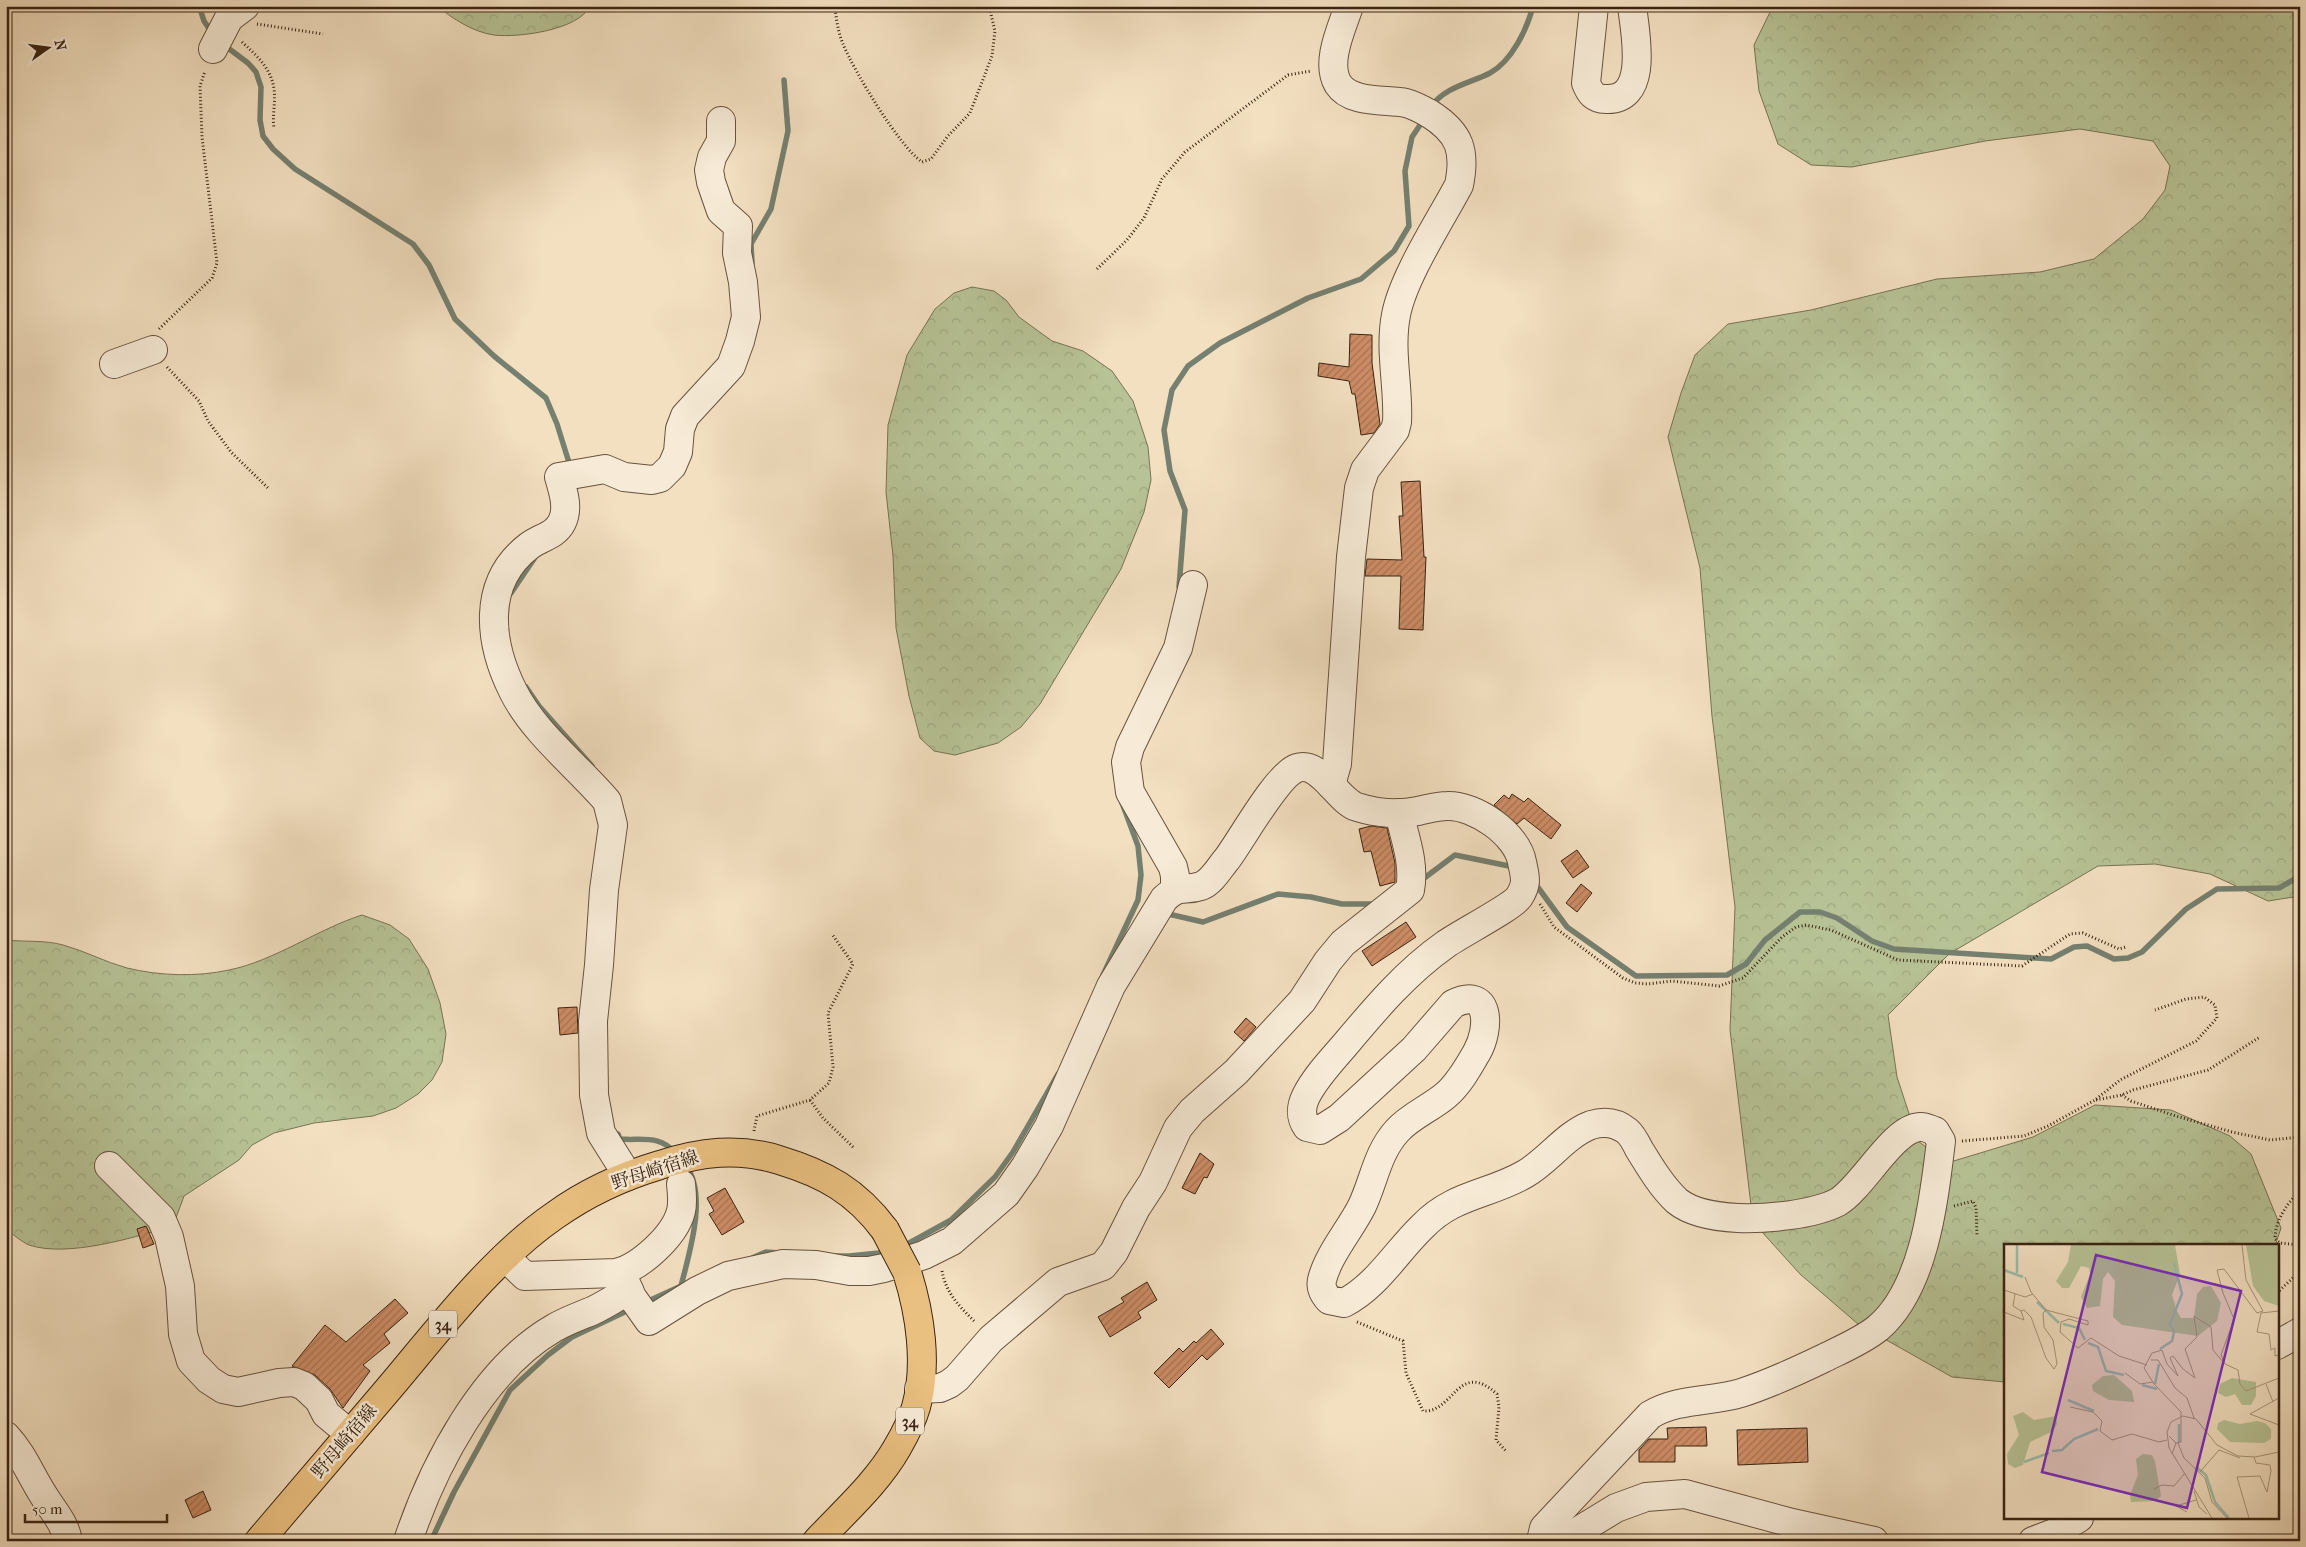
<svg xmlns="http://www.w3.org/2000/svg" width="2306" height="1547" viewBox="0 0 2306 1547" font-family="'IM FELL French Canon','Noto Serif JP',serif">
	<defs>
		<pattern id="forest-crowns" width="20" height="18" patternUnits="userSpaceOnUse" patternTransform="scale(1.25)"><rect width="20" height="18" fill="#b7c396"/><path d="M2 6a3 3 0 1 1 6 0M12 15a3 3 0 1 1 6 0" fill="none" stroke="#9ea780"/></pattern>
		<pattern id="building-hatch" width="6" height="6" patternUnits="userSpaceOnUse" patternTransform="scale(1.25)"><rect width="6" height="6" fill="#ce8d66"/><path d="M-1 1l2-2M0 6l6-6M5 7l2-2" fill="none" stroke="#a87353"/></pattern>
	</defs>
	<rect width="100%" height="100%" fill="#f3e0c1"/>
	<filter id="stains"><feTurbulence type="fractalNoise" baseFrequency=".004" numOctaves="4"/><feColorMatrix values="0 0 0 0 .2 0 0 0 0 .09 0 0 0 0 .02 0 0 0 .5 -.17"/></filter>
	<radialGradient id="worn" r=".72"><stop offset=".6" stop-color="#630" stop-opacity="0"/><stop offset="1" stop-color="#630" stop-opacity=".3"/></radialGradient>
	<g fill="url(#forest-crowns)" stroke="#787354">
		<path d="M437,6H590C579,30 518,38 494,35C473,32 453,19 437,6Z"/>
		<polygon points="1773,6 2300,6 2300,896 2268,901 2210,874 2155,864 2098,866 1949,954 1888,1015 1897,1077 1918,1141 1947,1163 2033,1137 2095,1105 2171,1110 2230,1136 2251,1154 2281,1228 2275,1246 2005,1246 2005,1382 1952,1377 1858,1324 1800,1274 1753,1222 1730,1030 1735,907 1712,716 1700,568 1668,437 1681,393 1695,355 1728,324 1811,310 1937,279 2040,272 2094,259 2143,219 2165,190 2170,166 2153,141 2080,129 1985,141 1852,167 1811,165 1778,144 1759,91 1754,45"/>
		<polygon points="972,287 994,291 1006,300 1019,317 1052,341 1083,351 1112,371 1133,401 1148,447 1151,480 1144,512 1121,569 1040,704 1021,727 998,743 955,755 934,751 920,738 909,696 896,628 893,556 886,492 888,425 907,355 935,309 954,293"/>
		<path d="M362,915L390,925L409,939L428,969L440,1003L446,1034L442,1062L432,1080L418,1094L396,1108L373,1116L314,1123L274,1133L252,1145L239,1160L184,1196L173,1226C135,1237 68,1258 29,1245C22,1242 14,1235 7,1230L6,940C24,942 46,940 63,945C85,951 105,962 127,968C160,976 197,977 229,970C274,961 318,929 362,915Z"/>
	</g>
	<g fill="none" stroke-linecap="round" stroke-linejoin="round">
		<g stroke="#758070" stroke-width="5.5">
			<polyline points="199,6 204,21 212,33"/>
			<polyline points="224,45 248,63 256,72 261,87 260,120 263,136 273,149 295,169 413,244 429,265 455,319 494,356 546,398 557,424 571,469"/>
			<path d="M1431,107C1444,87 1471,83 1490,73C1512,61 1527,29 1533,6"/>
			<polyline points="752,263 751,244 771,209 788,131 784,80"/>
			<polyline points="1179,587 1185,510 1170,471 1164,430 1172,390 1188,366 1220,343 1308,298 1361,279 1394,251 1409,226 1405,171 1412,137 1424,119"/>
			<polyline points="511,593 534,559"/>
			<polyline points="526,687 539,706 592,766"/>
			<polyline points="1419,882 1455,855 1514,867"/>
			<polyline points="1534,882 1567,927 1636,976 1727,975 1746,964 1765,940 1800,912 1820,912 1837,918 1872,941 1894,949 2051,959 2074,947 2087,946 2114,959 2128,958 2142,952 2186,909 2217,889 2279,888 2300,876"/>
			<polyline points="1164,913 1203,922 1278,894 1311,897 1342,904 1375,904"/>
			<polyline points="1103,975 1138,900 1141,875 1138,846 1121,800"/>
			<path d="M618,1134L620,1139C641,1141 660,1134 675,1153"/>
			<polyline points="902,1247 951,1220 995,1177 1013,1152 1058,1074"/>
			<polyline points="836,1256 849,1256 889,1252"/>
			<polyline points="752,1258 766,1252 779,1253"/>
			<path d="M681,1286C689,1254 708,1195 686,1166"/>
			<polyline points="644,1303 681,1286"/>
			<polyline points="431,1541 454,1492 510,1390 548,1355 572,1337 631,1309"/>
		</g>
	</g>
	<g fill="url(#building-hatch)" stroke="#3a2312">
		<polygon points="1350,334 1372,335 1372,363 1380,424 1374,433 1361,435 1355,394 1352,394 1349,381 1318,376 1319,363 1349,367"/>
		<polygon points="1420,481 1424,557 1426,557 1423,630 1399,629 1401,576 1365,576 1367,559 1402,560 1399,516 1403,516 1401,482"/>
		<polygon points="1512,794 1524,802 1528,798 1561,825 1551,839 1524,818 1517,824 1494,805 1504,795 1509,799"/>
		<polygon points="1371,826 1387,828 1395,863 1395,882 1380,886 1371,851 1364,852 1359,829"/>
		<polygon points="1577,850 1589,867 1573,878 1561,861"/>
		<polygon points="1581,884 1592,893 1577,912 1566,903"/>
		<polygon points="1406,922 1416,937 1372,966 1362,951"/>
		<polygon points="577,1007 578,1033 560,1035 558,1008"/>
		<polygon points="1246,1018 1256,1027 1244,1041 1234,1032"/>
		<polygon points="1200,1153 1214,1164 1207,1178 1204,1177 1195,1194 1182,1188"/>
		<polygon points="725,1188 744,1222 722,1235 709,1214 714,1211 707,1198"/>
		<polygon points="146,1226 154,1244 143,1248 137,1229"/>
		<polygon points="1147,1282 1157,1300 1138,1312 1141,1318 1110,1337 1098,1317 1124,1302 1121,1298"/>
		<polygon points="395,1299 408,1313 384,1334 390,1343 363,1365 370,1371 343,1408 330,1389 315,1375 292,1366 325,1325 346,1342"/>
		<polygon points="1211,1329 1224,1344 1207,1360 1202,1355 1169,1388 1154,1373 1179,1348 1183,1352 1194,1341 1196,1343"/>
		<polygon points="1706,1427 1707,1446 1675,1446 1675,1462 1639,1462 1639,1450 1649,1439 1668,1439 1667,1428"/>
		<polygon points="1807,1428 1808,1462 1738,1465 1737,1430"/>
		<polygon points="203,1491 211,1510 193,1518 185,1500"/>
	</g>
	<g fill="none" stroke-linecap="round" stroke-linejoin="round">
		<g stroke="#68523e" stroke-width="30">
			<g id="minor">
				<path d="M1594,6L1586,83C1590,93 1594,99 1606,99C1650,101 1635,32 1632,6"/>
				<polyline points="213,49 229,18 245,6"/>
				<polyline points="114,364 153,350"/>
				<path d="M1331,785L1337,764L1351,557L1359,488L1365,470L1395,430L1397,422C1399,387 1389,351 1396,315C1403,277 1440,221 1459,185C1466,151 1460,133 1430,114C1423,110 1414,105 1406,103C1386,99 1351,104 1338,84C1325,62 1342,28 1349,6"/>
				<polyline points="1175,889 1175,876 1173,867 1130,792 1126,762 1130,747 1178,648 1193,585"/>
				<polyline points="109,1166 161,1218 169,1237 180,1286 183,1334 191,1361 209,1380 223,1389 238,1392 279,1383 294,1382 304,1386 319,1400 326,1414 350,1434"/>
				<path d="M628,1176L601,1133L594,1095L593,1021L599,965L604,890L613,825L607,801C577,766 533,732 513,691C489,643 481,583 529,546C541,537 555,536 562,522C569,508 563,491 559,477L605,469L624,477L652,480L660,478L672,466L678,452L680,429L685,416L731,366L740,341L746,317L743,282L737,253L738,226L721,211L711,182L709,170L712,157L721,141V121"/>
				<path d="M505,1257L525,1276L616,1273C639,1268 675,1236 681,1211C683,1203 682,1193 681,1184"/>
				<path d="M621,1272L632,1297L649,1321L697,1291L728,1276L783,1264L816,1265L850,1271H869L884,1268L924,1255L952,1241L1006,1194L1025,1167L1049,1126L1111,986L1164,899C1181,883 1183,892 1201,886C1212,882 1220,867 1227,859C1242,839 1277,775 1297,768C1320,760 1338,801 1357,807C1376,813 1399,815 1418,811C1428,809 1437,806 1447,806C1475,805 1517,834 1522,862C1525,877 1528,883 1519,897C1512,907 1460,934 1446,944C1406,972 1375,1009 1344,1046C1331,1061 1315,1078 1306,1096C1301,1106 1300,1117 1307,1127L1320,1130L1339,1118L1414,1049L1453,1004C1491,985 1490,1029 1477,1052C1469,1066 1459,1084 1446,1095C1431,1108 1410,1116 1397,1131C1377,1153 1374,1181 1362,1206C1350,1230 1328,1255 1322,1280C1320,1288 1324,1294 1329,1300L1344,1303C1377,1286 1396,1252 1422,1227C1453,1194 1489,1195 1525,1174C1549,1160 1565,1135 1591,1125C1604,1121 1616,1122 1627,1131C1632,1135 1636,1143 1639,1149C1650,1167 1662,1187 1677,1201C1693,1214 1718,1217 1738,1218C1766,1219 1813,1215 1838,1202C1863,1187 1893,1128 1920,1127C1924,1126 1931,1130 1935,1131L1941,1141C1934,1199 1925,1288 1878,1328C1862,1341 1840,1350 1822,1359C1795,1372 1769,1384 1741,1393C1711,1402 1678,1398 1650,1415L1544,1528L1541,1541"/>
				<polyline points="2277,1345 2300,1332"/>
				<path d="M919,1389L940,1388L949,1384L957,1378L991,1339L1058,1282L1103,1266L1114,1252L1136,1208L1153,1182L1178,1128L1192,1111L1236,1072L1302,1001L1328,961L1343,943L1410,890C1415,864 1405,838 1399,813"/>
				<path d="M6,1436C23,1454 31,1476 44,1496C53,1511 65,1523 68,1541"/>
				<path d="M408,1541C433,1466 483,1369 554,1328C566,1321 580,1316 592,1311C605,1305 617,1297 629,1290"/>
				<polyline points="1562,1541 1616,1508 1646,1497 1685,1494 1792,1523 1874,1541"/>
				<polyline points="2033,1541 2054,1533 2079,1518"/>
			</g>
		</g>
		<g stroke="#3a2312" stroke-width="30">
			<g id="major">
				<path d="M259,1541C303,1489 347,1437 391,1386C439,1329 493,1258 554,1216C586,1193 623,1176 660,1165C700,1152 738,1147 779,1160C825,1174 856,1191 885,1230"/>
				<path d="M817,1541C844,1512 877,1483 897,1448C904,1436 912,1421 916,1407C928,1365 920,1313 907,1272"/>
			</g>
		</g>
		<g stroke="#3a2312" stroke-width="3" stroke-dasharray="1 2.5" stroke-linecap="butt">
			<path d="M835,6C836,18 838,32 843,44C854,71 899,146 922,162L931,159L947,137L970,113L992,56L995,31L989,6"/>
			<polyline points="257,24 323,34"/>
			<path d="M242,42C257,56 271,68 274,89C276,102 272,115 274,128"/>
			<polyline points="1097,269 1127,240 1144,218 1162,179 1185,152 1288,75 1311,71"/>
			<polyline points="159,329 212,278 217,263 202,137 200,86 205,71"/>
			<polyline points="167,367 199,401 208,421 231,452 268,488"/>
			<polyline points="1540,904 1554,927 1623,978 1635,983 1648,984 1672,981 1719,986 1743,978 1782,937 1796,927 1806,925 1831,930 1898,960 2022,966 2070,934 2083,933 2119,949 2126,947"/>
			<polyline points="2122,1095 2131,1101 2176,1116 2232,1132 2270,1140 2300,1137"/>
			<polyline points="810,1100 823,1118 854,1148"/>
			<polyline points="2096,1100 2122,1095 2133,1090 2208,1070 2260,1037"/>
			<polyline points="754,1131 757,1116 810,1100 829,1083 833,1067 828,1013 853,964 832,934"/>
			<polyline points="1962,1141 2024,1136 2048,1126 2095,1100 2120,1080 2196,1041 2217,1018 2215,1005 2204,997 2186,999 2155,1010"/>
			<path d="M2300,1191C2287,1203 2275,1221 2275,1239L2280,1243L2300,1245"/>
			<polyline points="1954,1206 1973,1201 1976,1208 1977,1236"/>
			<path d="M942,1271C946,1293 959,1306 974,1321"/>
			<polyline points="2277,1293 2300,1271"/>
			<path d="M1357,1322L1403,1341L1406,1373L1423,1411C1454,1413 1458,1359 1497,1394L1499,1407L1496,1440L1506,1451"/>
		</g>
		<use href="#minor" stroke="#f7ebd7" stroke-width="28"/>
		<use href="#major" stroke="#eac080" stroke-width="28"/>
		<g stroke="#3a2312" stroke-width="30" stroke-linecap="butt">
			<polyline id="major-bridge" points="885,1230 907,1272"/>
		</g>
		<use href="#major-bridge" stroke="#eac080" stroke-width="28"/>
	</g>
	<g text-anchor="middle" stroke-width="5" stroke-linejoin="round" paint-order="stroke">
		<g fill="#f7ebd7" stroke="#735f4d" stroke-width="1">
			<rect x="429" y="1310.5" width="28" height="27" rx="4"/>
			<rect x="896" y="1407.5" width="28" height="27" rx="4"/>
		</g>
		<g font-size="16" font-weight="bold" fill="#3a2312">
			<text x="443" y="1330">34</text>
			<text x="910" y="1427">34</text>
		</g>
		<g font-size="18" fill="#3a2312" stroke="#f7ebd7">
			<text transform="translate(655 1170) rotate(-18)" y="6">野母崎宿線</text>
			<text transform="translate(344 1441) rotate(-50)" y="6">野母崎宿線</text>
		</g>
	</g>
	<g transform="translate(2004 1244)">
		<rect width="275" height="275" fill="#f3e0c1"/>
		<path d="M67,1H171L176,30L168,51L173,67L177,74H190L193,50L199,43L207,42L217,59L213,77L194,92L118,81L109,73L111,37L104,28L99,35L96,62L83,64L77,53L86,30L85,24L77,22L65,44H58L52,37L64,18ZM242,1H275V62L260,57L249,42ZM110,131L128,147L130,158L105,156L89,147L88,141L99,132ZM228,134L252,138V152L247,161H238L231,150L222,153L214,149L216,140ZM19,168L30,176L52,172L53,180L49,187L26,198L19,221L11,224L4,220L3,210L15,191L9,172ZM220,176L236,180L253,177L261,179L267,185V195L260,199L226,198L213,185L214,179ZM139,210L148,211L151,217L157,252L151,257L127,258L126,251L134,231L132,215Z" fill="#b7c396"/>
		<path fill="none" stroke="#9cbeae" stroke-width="2.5" d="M13,1V29M0,26L19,33M33,58L55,79M59,80L75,84L81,96M84,99L94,103L102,127L120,131M156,105L168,97L170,88L166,80L178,50L170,19M151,140L155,120M138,141L153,145M64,156L90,167M175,180V198M48,207L58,206L70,195L94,185M20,218L45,209M192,223L202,231L211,258L225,274"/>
		<path fill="none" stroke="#a9947b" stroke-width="1" d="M238,1L242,36L259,67L253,69L220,25L213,26L219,49L230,75L217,111L221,120L234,126L236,140L242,147L275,134M21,33L27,48L42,66M0,46L21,53L29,50M11,50L9,62L17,67M275,67L257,69L253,88L265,90L267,106L271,104V112L275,111M0,68L20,76L17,67L20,66L27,73L42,114L50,125L53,120L49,96L40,83L39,69L42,66L84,77V81L65,75L57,78L56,88L74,104L87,94L115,112L143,121M147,116H154L171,144L183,154L190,174M121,129L136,140L149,138M262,140L269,158M275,154L246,170L275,181M66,163L89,168L98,177L96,187L108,196L128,190L155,198L163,196M165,192L172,199L168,210M172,199L177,198V168L150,140L140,124L148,109L158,106L163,120L174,132L166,114L169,112L179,125L191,134L181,105L193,93L190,72L207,83L209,106L220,119M174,199L180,214L201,234L208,258L223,274M196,228L215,206L236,214M150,245L158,241L170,242L181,229M190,247L195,263L203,270M183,268L172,262L192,256M208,274L165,204L163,188L167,178L179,172L192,175L213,201L234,212L251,213L275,208M245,274L233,233L256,232L263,248L267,227L266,221L252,219L250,213"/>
		<path fill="#7b2cbf" fill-opacity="0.15" stroke="#7b2cbf" stroke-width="2.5" d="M92,11L237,47L183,264L38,228Z"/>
		<rect width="275" height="275" fill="none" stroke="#3a2312" stroke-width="2.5"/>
	</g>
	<rect width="2306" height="1547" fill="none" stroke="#f3e0c1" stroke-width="25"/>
	<rect x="8" y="8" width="2291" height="1532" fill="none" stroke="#3a2312" stroke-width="2.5"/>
	<rect x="12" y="12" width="2281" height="1522" fill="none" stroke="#3a2312"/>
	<g transform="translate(48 48) rotate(76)" stroke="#f7ebd7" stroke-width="4" paint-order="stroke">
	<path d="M0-4L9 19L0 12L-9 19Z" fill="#3a2312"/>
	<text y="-8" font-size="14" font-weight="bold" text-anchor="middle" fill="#3a2312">N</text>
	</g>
	<path d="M25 1514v8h142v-8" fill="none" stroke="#3a2312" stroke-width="2.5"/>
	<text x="32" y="1514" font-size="15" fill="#3a2312" stroke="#f7ebd7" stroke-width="4" paint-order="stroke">50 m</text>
	<rect width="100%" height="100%" filter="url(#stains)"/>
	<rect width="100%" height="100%" fill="url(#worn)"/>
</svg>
